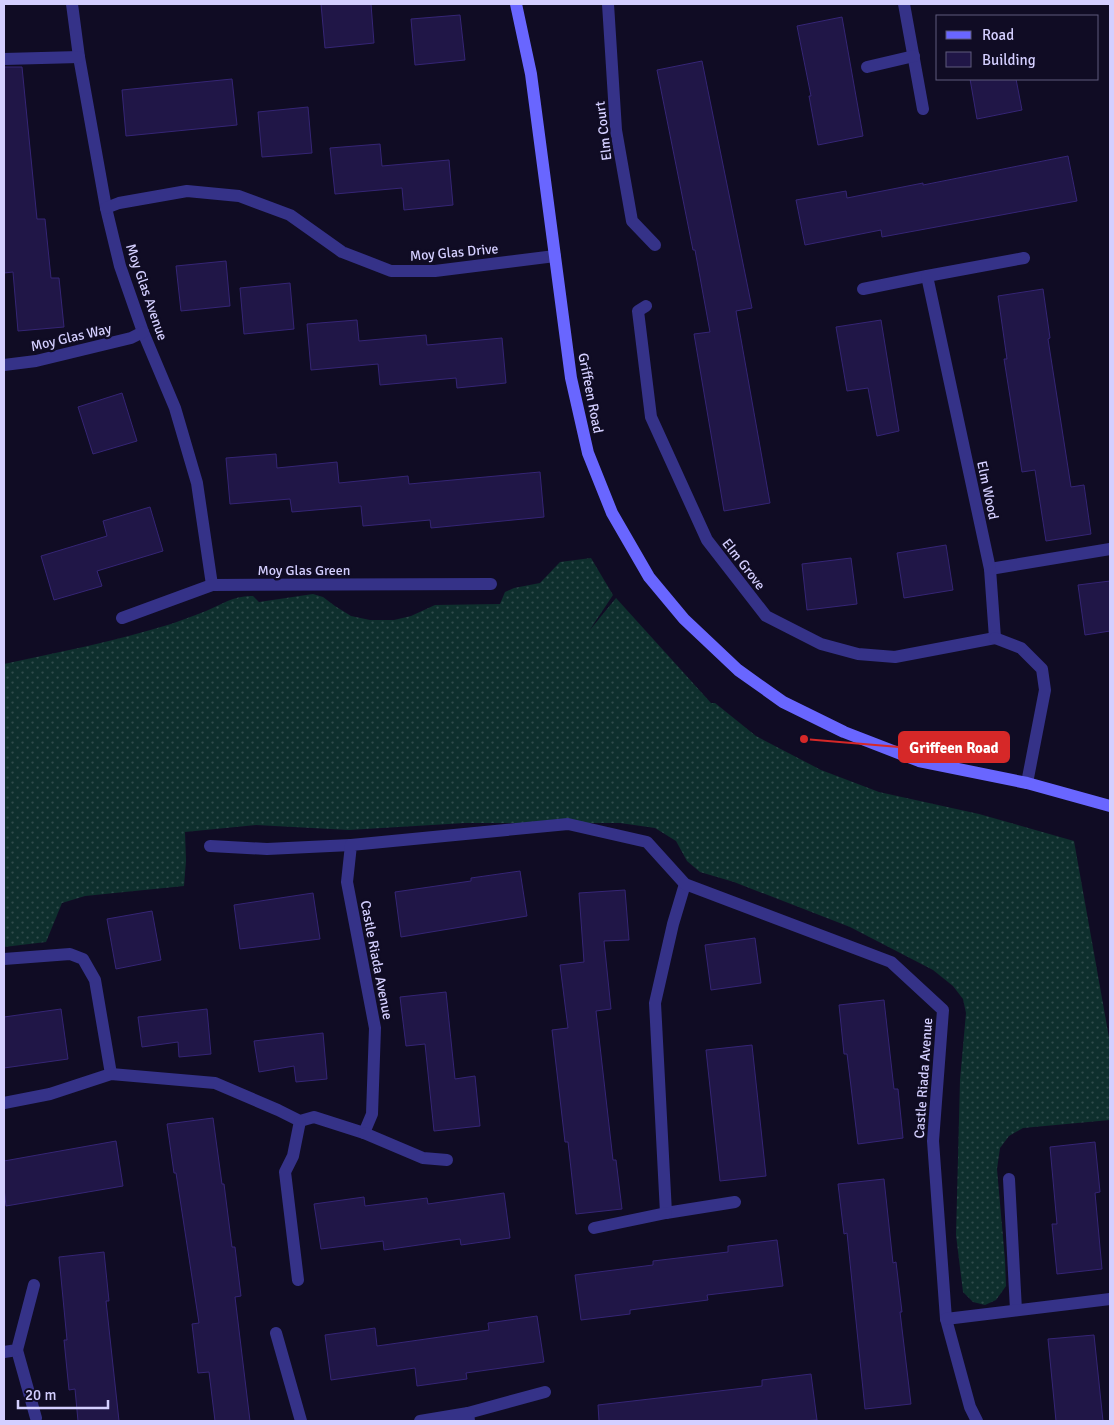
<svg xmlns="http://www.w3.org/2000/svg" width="1114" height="1425" viewBox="0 0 1114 1425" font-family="Signika,sans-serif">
	<defs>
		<pattern id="grass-dots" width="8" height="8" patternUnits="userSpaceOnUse" patternTransform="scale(1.25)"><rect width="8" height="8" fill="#0e2f2d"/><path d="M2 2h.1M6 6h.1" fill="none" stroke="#304c4c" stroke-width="1.8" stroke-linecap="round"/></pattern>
	</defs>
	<rect width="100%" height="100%" fill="#100c24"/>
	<path fill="url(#grass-dots)" d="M591,558L613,595L589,631L616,598L711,703H715L756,736L821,770L879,792L979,814L1074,841L1110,1043V1120L1023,1128L1009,1136L1000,1148L997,1169L1005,1260L1006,1286L996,1300L985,1305L973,1302L963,1292L956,1235L960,1080L966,1013L963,999L953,986L933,970L850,927L734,882L700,872L687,861L676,841L655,828L620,823H465L349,830L256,825L185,832L186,861L184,886L85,896L62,903L46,942L4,947V664C60,652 116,641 171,624C183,620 195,615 206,611C222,604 235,595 253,596L259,602L313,594L323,597L335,606L351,616L370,620H394L411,616L435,605L500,604L505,592L514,588L540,583L560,562Z"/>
	<g fill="#201647" stroke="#352575">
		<polygon points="321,4 371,4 374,43 325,48"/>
		<polygon points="460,15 465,60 415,65 411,19"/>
		<polygon points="842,17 863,136 818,145 809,96 811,96 797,26"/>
		<polygon points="702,61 752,308 736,311 770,503 724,511 694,334 710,332 695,250 693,250 657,70"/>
		<polygon points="4,67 22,67 37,219 45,219 51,278 59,278 64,327 18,331 13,272 4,273"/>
		<polygon points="232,79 237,125 126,136 122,90"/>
		<polygon points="970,79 1016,79 1022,110 977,119"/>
		<polygon points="308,107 312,153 262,157 258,112"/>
		<polygon points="380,144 382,166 449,160 453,205 404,210 402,188 335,194 330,148"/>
		<polygon points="1068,156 1077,201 882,237 881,230 805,245 796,200 846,191 847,198 923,183 923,185"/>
		<polygon points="226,261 230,306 181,311 176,266"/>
		<polygon points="290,283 294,329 244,334 240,288"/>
		<polygon points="1043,289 1050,338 1048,339 1071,487 1084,485 1091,534 1046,541 1035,470 1022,472 1004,359 1007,359 998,296"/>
		<polygon points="357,320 359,341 426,335 427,345 502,338 506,383 457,388 456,378 380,385 378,364 311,370 307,324"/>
		<polygon points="881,320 899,431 877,436 868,388 847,391 836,327"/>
		<polygon points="122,393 137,441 93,454 78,407"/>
		<polygon points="276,454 277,468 337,462 339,483 408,476 409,484 540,472 544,517 431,528 430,520 363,526 361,506 292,512 290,499 230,504 226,458"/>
		<polygon points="150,507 163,551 97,571 102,586 54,600 41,556 107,536 103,521"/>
		<polygon points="946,545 953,590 904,598 897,553"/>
		<polygon points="851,558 857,604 807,610 802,564"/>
		<polygon points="1110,581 1110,631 1085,635 1078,585"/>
		<polygon points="520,871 527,916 401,937 395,892 471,881 471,878"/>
		<polygon points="625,890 629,940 604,941 611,1009 596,1011 613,1160 616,1160 622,1209 576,1214 568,1142 565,1142 552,1030 568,1028 560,965 584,962 579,893"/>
		<polygon points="313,893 320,939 240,949 234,905"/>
		<polygon points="152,911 161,960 116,969 107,919"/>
		<polygon points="755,938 761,983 711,990 705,945"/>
		<polygon points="446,992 455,1079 475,1076 480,1126 434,1131 425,1044 406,1046 400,997"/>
		<polygon points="884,1000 894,1089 898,1089 903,1138 858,1144 847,1054 844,1054 839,1005"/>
		<polygon points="61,1009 68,1059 4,1068 4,1017"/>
		<polygon points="207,1009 211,1054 179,1057 178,1042 142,1047 138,1017"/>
		<polygon points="323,1033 327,1079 296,1082 294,1066 259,1072 254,1041"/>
		<polygon points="752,1045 766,1176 720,1181 706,1050"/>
		<polygon points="213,1118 222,1184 224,1184 232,1247 235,1247 241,1296 235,1297 250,1421 215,1421 209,1372 198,1373 192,1324 199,1323 176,1173 174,1173 167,1124"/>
		<polygon points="116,1141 123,1186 6,1206 4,1188 4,1161"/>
		<polygon points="1095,1142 1100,1192 1095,1193 1102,1269 1057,1274 1052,1224 1057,1224 1050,1147"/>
		<polygon points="884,1179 893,1263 896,1262 902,1312 900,1312 911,1404 865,1409 847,1233 844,1234 838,1184"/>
		<polygon points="504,1193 510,1238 461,1245 460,1239 384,1250 383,1241 321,1249 314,1204 364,1197 365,1206 427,1198 428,1204"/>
		<polygon points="777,1240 783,1286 707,1295 708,1300 630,1310 630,1314 581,1320 575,1275 653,1265 653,1261 728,1252 728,1246"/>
		<polygon points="104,1252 109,1301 106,1301 119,1421 78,1421 75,1389 69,1390 64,1340 67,1340 59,1257"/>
		<polygon points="537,1316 544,1362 466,1373 467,1379 417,1386 415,1368 331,1380 325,1335 375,1328 377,1346 489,1330 488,1323"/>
		<polygon points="1094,1335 1103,1421 1056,1421 1048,1339"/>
		<polygon points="811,1374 817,1420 801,1421 599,1421 598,1405 762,1386 762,1380"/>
	</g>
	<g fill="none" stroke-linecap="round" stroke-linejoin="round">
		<g stroke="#353288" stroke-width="12">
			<polyline points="72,4 79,57 106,208 120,266 143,332 175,408 197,483 212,585"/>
			<polyline points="608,4 616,130 632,221 655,245"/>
			<polyline points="904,4 923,109"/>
			<polyline points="4,59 79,57"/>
			<polyline points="867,67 914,56"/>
			<polyline points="106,208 119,203 187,191 239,196 290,215 342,252 391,271 435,271 555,256"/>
			<polyline points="863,289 927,276"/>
			<polyline points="646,306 638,311 651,417 707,540 766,616 821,644 858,654 895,657 995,638"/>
			<polyline points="4,365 36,361 131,338 143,332"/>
			<polyline points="990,569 1110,549"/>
			<polyline points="122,618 212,585 491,584"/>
			<polyline points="995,638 990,569 927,276 1024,258"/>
			<polyline points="995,638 1021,648 1042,669 1045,690 1027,783"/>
			<polyline points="210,846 267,849 351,845"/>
			<polyline points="685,884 673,924 655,1003 666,1213 735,1202"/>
			<polyline points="4,959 70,954 83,959 95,980 111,1074"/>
			<polyline points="4,1103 50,1094 111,1074 215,1083 278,1110 300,1121 314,1117 364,1133 372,1114 375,1028 347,882 351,845 568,824 647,842 685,884 891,962 943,1010 933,1141 946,1319 970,1407 977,1421"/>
			<polyline points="364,1133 423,1158 447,1160"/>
			<polyline points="1009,1179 1016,1310"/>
			<polyline points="594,1228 666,1213"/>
			<polyline points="298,1280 285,1172 293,1156 300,1121"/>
			<polyline points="946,1319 1110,1299"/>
			<polyline points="276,1333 301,1421"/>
			<polyline points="17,1350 36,1418"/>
			<polyline points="4,1352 17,1350 34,1285"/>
			<polyline points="468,1413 545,1392"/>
			<polyline points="420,1421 468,1413 469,1421"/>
		</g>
		<polyline stroke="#6966ff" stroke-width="12" points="516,4 531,74 571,378 588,453 612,513 649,577 684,619 738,670 783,702 844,732 919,761 1027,783 1110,806"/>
	</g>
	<g text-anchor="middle" stroke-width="5" stroke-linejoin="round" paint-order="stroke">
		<g font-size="14" fill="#d4cfff" stroke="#100c24">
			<text transform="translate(603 131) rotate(-97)" y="5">Elm Court</text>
			<text transform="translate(454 252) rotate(-5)" y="5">Moy Glas Drive</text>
			<text transform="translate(147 292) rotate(71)" y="5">Moy Glas Avenue</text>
			<text transform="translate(71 337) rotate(-13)" y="5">Moy Glas Way</text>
			<text transform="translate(591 393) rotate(79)" y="5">Griffeen Road</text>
			<text transform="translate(988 490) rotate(78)" y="5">Elm Wood</text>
			<text transform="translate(744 564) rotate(52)" y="5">Elm Grove</text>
			<text x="304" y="575">Moy Glas Green</text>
			<text transform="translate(377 960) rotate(79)" y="5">Castle Riada Avenue</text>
			<text transform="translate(923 1078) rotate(-86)" y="5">Castle Riada Avenue</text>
		</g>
	</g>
	<path fill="none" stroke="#d62828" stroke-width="2" d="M804 739L899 747"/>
	<circle fill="#d62828" stroke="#100c24" stroke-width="2" cx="804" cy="739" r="5"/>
	<rect fill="#d62828" stroke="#d62828" stroke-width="2" x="899" y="732" width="110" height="30" rx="5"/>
	<g font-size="15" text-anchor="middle" font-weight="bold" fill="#fff">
		<text x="954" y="753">Griffeen Road</text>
	</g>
	<rect width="1114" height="1425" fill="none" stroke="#d4cfff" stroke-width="10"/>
	<rect x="936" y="15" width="162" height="65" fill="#100c24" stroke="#5e5a7c"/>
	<rect x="946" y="31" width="25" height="8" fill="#6966ff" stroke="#5e5a7c"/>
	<text x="982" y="40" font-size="15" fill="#d4cfff">Road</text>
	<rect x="946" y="52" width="25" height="15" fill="#201647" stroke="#5e5a7c"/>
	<text x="982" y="65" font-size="15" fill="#d4cfff">Building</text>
	<path d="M18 1400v8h90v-8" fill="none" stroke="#d4cfff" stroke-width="2.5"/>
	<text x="25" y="1400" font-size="15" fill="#d4cfff" stroke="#100c24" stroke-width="4" paint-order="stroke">20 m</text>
</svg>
